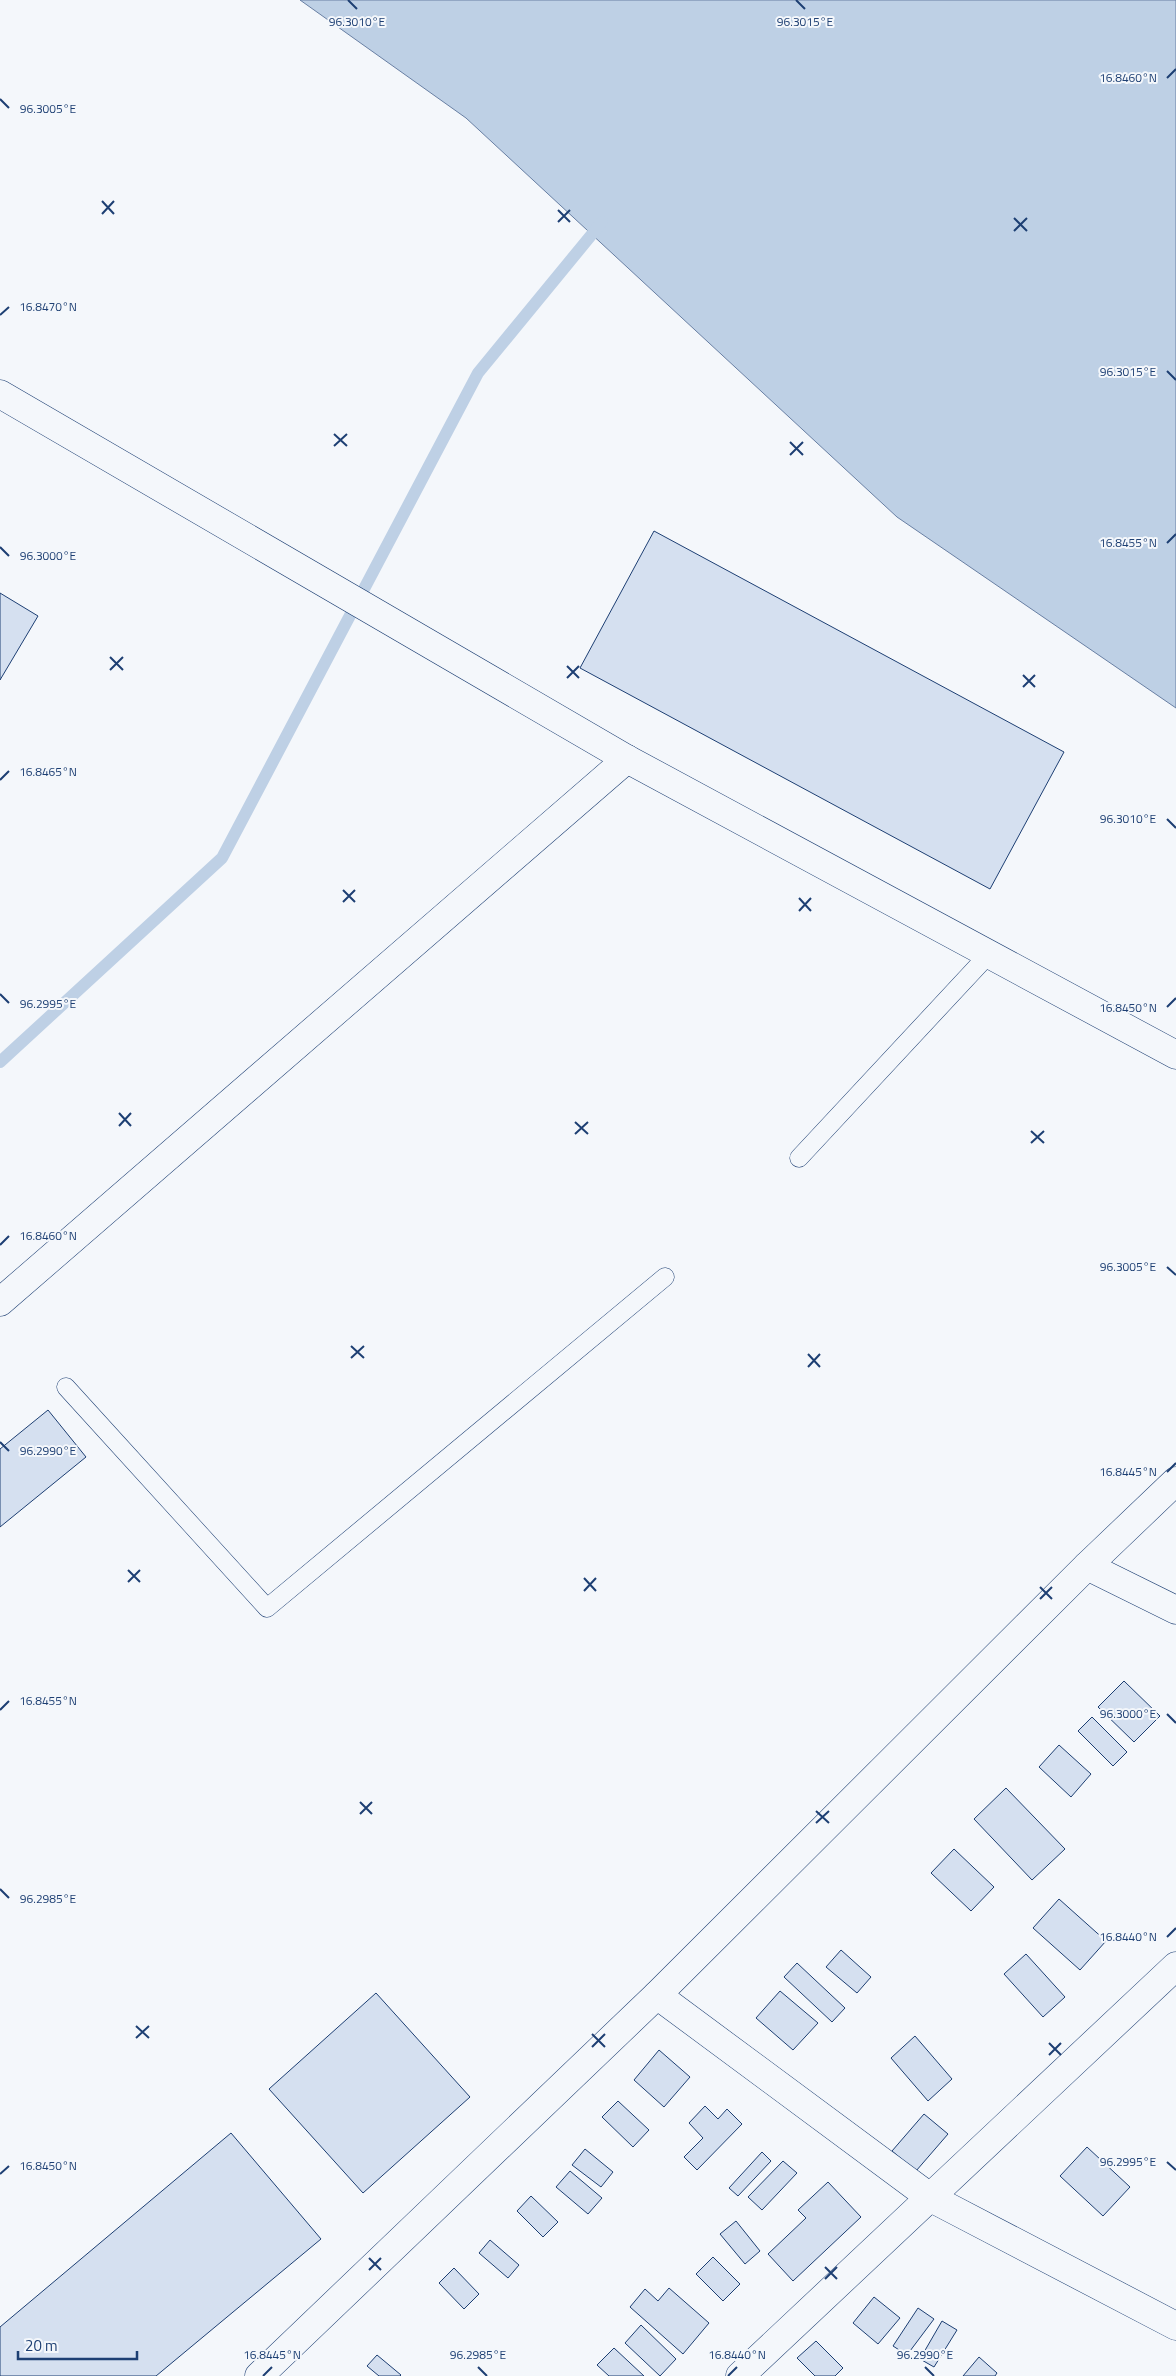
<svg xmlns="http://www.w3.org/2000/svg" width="1176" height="2376" viewBox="0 0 1176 2376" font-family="'Titillium Web',sans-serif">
	<rect width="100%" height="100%" fill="#f4f7fb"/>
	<polygon fill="#bed0e5" stroke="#687fa3" points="300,0 1176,0 1176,708 897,517 466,118"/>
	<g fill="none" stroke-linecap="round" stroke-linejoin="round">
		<polyline stroke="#bed0e5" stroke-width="12" points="0,1062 222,858 478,373 602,222"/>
	</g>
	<g fill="#d5e0f0" stroke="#1d3f73">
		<polygon points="654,531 1064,752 990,889 580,668"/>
		<polygon points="0,593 38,616 0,680"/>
		<polygon points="48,1410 86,1457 0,1527 0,1449"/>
		<polygon points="1124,1681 1160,1716 1134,1742 1098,1707"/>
		<polygon points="1092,1717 1127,1752 1113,1766 1078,1731"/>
		<polygon points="1059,1745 1091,1774 1071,1797 1039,1767"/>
		<polygon points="1006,1788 1065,1849 1032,1880 974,1819"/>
		<polygon points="954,1849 994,1887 971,1911 931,1873"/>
		<polygon points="1059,1899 1106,1941 1080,1970 1033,1928"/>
		<polygon points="841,1950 871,1977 857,1993 826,1967"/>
		<polygon points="1026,1954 1065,1997 1043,2017 1004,1974"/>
		<polygon points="797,1963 845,2008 832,2022 784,1977"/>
		<polygon points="780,1991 818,2023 793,2050 756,2018"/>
		<polygon points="376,1993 470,2097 363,2193 269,2089"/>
		<polygon points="915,2036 952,2079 928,2101 891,2058"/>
		<polygon points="659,2050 690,2077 664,2107 634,2080"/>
		<polygon points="618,2101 649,2130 633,2147 602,2117"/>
		<polygon points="705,2106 718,2119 727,2109 742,2124 697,2170 684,2157 703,2138 689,2123"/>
		<polygon points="924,2114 948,2134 916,2171 892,2151"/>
		<polygon points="231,2133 321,2239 156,2376 0,2376 0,2327"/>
		<polygon points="1087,2147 1130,2187 1103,2216 1060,2176"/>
		<polygon points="585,2149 613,2172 601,2187 572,2165"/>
		<polygon points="762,2152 771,2161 738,2196 729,2188"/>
		<polygon points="783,2161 797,2173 762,2210 748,2197"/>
		<polygon points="570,2171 602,2198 588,2214 556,2187"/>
		<polygon points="828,2182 861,2217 793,2281 768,2254 806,2218 798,2210"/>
		<polygon points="531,2196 558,2222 543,2237 517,2211"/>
		<polygon points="736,2221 760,2251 745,2264 720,2234"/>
		<polygon points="490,2240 519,2265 508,2278 479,2253"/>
		<polygon points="713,2257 740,2284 723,2301 696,2274"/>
		<polygon points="454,2268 479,2294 464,2309 439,2283"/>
		<polygon points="669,2288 709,2323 683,2354 630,2307 645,2289 658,2301"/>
		<polygon points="874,2297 900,2318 878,2344 853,2323"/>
		<polygon points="918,2308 934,2319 907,2355 893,2346"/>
		<polygon points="942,2321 957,2330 934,2367 920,2359"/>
		<polygon points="641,2325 676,2359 660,2376 625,2343"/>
		<polygon points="816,2341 843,2368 835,2376 815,2376 797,2358"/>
		<polygon points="614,2348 644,2376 609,2376 597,2365"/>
		<polygon points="377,2355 401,2375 400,2376 379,2376 367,2366"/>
		<polygon points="979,2357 997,2373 995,2376 963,2376"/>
	</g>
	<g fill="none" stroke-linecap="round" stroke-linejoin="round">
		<g stroke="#1d3f73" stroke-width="19">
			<g id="lane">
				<polyline points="799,1158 989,954"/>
				<polyline points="66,1387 267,1608 665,1277"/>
			</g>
		</g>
		<g stroke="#1d3f73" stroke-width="29">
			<g id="street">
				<polyline points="0,1302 627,759"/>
				<polyline points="1087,1566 1176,1610"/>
				<polyline points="657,1995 931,2198 1176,2326"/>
				<polyline points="259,2376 657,1995 1087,1566 1176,1481"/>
				<polyline points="740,2376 1176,1966"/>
			</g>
		</g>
		<g stroke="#1d3f73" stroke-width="29">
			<polyline id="secondary" points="0,394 627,759 1176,1055"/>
		</g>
		<use href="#lane" stroke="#f4f7fb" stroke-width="18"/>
		<use href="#street" stroke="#f4f7fb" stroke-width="28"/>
		<use href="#secondary" stroke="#f4f7fb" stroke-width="28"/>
	</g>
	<path fill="none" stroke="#1d3f73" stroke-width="2" d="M348,0L357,9M796,0L805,9M1167,78L1176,69M0,99L9,108M102,201L114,214M558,210L570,222M102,214L114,201M1014,218L1027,231M558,222L570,210M1014,231L1027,218M0,315L9,307M1167,371L1176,380M334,434L347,446M790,442L803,455M334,446L347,434M790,455L803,442M1167,543L1176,534M0,547L9,556M110,657L123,670M567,666L579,678M110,670L123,657M1023,675L1035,687M567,678L579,666M1023,687L1035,675M0,780L9,771M1167,819L1176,828M343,890L355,902M799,898L811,911M343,902L355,890M799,911L811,898M0,994L9,1003M1167,1007L1176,998M119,1113L131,1126M575,1122L588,1134M119,1126L131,1113M1031,1131L1044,1143M575,1134L588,1122M1031,1143L1044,1131M0,1245L9,1236M1167,1267L1176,1275M351,1346L364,1358M808,1354L820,1367M351,1358L364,1346M808,1367L820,1354M0,1442L9,1451M1167,1472L1176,1463M128,1570L140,1582M584,1578L596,1591M128,1582L140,1570M1040,1587L1052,1599M584,1591L596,1578M1040,1599L1052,1587M0,1710L9,1701M1167,1714L1176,1723M360,1802L372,1814M816,1811L829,1823M360,1814L372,1802M816,1823L829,1811M0,1889L9,1898M1167,1937L1176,1928M136,2026L149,2038M592,2034L605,2047M136,2038L149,2026M1049,2043L1061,2055M592,2047L605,2034M1049,2055L1061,2043M1167,2162L1176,2170M0,2174L9,2166M369,2258L381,2270M825,2267L837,2279M369,2270L381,2258M825,2279L837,2267M478,2367L487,2376M925,2367L934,2376M263,2376L272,2367M728,2376L737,2367"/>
	<g font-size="12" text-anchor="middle" fill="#1d3f73" stroke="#f4f7fb" stroke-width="4" stroke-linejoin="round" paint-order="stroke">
		<text x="357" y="26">96.3010°E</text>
		<text x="805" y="26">96.3015°E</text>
		<text x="1128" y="82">16.8460°N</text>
		<text x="48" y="113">96.3005°E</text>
		<text x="48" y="311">16.8470°N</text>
		<text x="1128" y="376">96.3015°E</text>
		<text x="1128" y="547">16.8455°N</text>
		<text x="48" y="560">96.3000°E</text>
		<text x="48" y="776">16.8465°N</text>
		<text x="1128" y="823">96.3010°E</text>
		<text x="48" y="1008">96.2995°E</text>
		<text x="1128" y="1012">16.8450°N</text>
		<text x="48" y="1240">16.8460°N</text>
		<text x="1128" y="1271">96.3005°E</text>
		<text x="48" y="1455">96.2990°E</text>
		<text x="1128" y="1476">16.8445°N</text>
		<text x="48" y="1705">16.8455°N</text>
		<text x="1128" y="1718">96.3000°E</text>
		<text x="48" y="1903">96.2985°E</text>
		<text x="1128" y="1941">16.8440°N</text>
		<text x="1128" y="2166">96.2995°E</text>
		<text x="48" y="2170">16.8450°N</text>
		<text x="272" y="2359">16.8445°N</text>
		<text x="478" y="2359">96.2985°E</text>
		<text x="737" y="2359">16.8440°N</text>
		<text x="925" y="2359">96.2990°E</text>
	</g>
	<path d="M18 2351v8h119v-8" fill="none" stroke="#1d3f73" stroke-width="2.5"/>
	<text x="25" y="2351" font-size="15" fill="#1d3f73" stroke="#f4f7fb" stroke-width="4" paint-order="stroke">20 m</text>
</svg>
